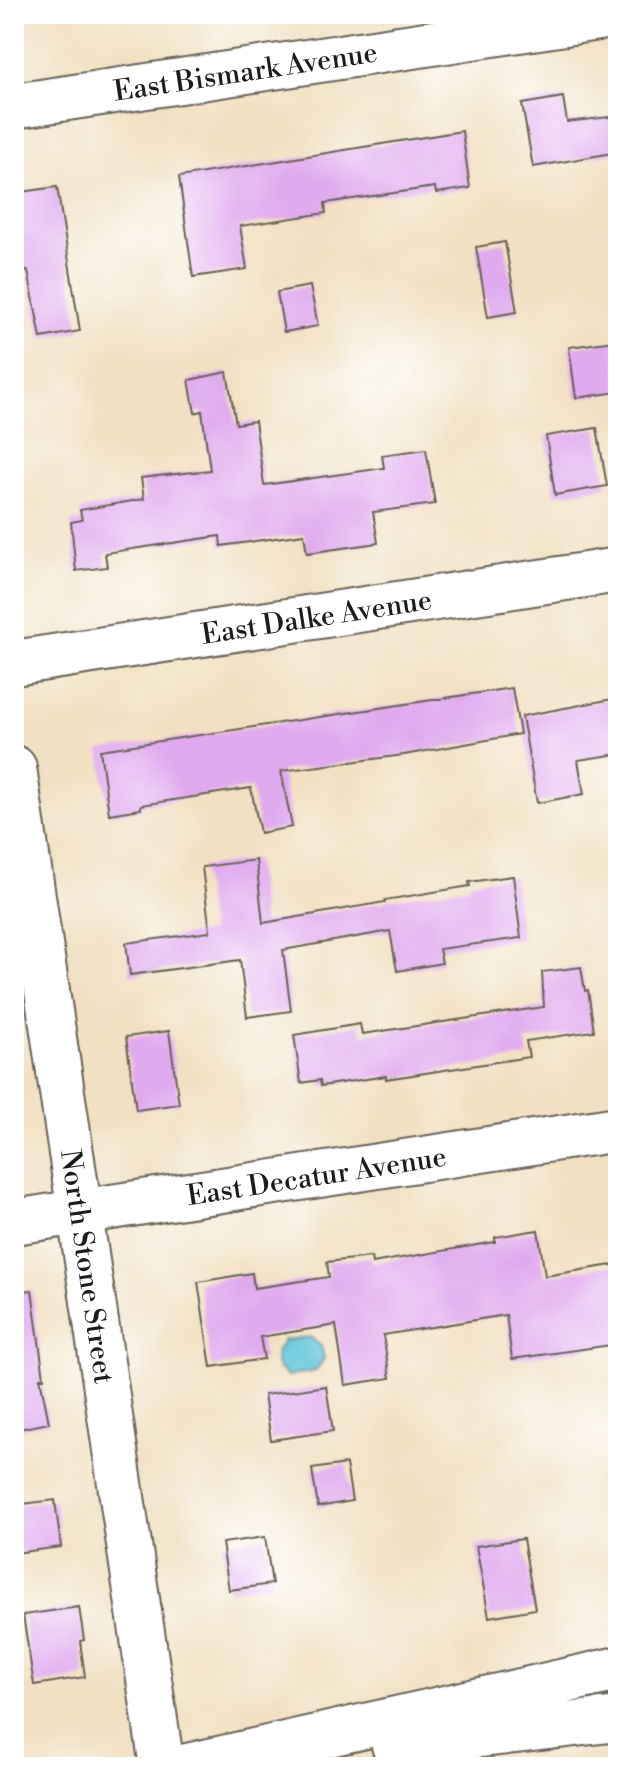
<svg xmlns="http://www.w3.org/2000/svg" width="632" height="1781" viewBox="0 0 632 1781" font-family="'Libre Bodoni',serif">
	<rect width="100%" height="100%" fill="#fff"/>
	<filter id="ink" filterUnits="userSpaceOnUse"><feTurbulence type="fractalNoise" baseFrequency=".0125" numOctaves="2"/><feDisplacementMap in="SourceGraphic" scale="16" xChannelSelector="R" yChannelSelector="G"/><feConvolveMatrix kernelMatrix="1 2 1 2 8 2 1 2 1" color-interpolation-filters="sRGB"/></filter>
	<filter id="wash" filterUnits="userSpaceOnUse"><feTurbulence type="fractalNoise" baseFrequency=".006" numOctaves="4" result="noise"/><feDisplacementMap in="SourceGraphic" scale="32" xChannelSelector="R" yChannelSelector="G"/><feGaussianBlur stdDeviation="1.8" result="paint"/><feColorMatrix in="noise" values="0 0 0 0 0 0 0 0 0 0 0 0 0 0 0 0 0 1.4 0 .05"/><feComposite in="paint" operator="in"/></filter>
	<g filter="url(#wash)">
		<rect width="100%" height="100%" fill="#f1e0c1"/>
		<polygon fill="#5ac3d7" stroke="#3b707a" stroke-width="2" points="310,1337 321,1346 324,1359 315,1371 287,1376 277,1367 275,1354 284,1340"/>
		<g id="blocks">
			<g fill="#e0aaee">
				<polygon points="563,97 567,122 618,116 618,152 533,167 522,104"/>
				<polygon points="462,131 470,188 436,193 435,187 325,203 326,213 240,226 247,269 193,277 179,177"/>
				<polygon points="57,187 80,331 41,338 28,271 18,273 14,241 14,193"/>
				<polygon points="505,242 517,312 488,317 476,247"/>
				<polygon points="310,286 318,326 284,332 277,292"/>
				<polygon points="615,341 618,392 576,398 569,347"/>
				<polygon points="227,372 236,424 255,421 264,485 384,468 382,455 426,449 435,504 373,512 378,543 307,553 304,534 221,546 220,536 105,553 107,567 76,571 71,522 82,520 80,510 144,499 141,478 210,470 202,411 195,413 189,380"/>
				<polygon points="597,428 607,486 555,495 546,436"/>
				<polygon points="512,688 520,734 404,755 281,771 292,827 260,833 251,788 141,805 141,809 109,814 100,750"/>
				<polygon points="618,698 618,754 578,760 584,794 537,803 522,716"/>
				<polygon points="256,860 263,923 385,902 385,900 470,886 469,882 513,876 521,938 439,949 442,963 397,971 390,931 283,950 291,1011 247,1017 240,960 130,975 126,943 210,932 202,867"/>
				<polygon points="581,967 585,991 588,990 594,1031 526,1041 529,1057 386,1079 386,1076 321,1086 320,1080 301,1083 294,1035 360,1024 362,1034 544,1007 542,972"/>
				<polygon points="169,1031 179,1104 136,1110 126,1037"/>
				<polygon points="538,1230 545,1276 618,1264 618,1344 512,1359 506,1315 383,1335 390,1378 345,1385 336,1325 260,1337 264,1359 211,1367 198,1282 252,1273 254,1288 329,1277 327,1262 371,1257 372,1263 495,1242 495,1237"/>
				<polygon points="32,1290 44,1378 40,1378 49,1423 14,1430 14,1292"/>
				<polygon points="326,1386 333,1431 271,1440 264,1395"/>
				<polygon points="346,1464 352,1501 318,1507 312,1469"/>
				<polygon points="55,1500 61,1547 14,1553 14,1505"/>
				<polygon points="265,1537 272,1584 229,1590 222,1543"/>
				<polygon points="523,1539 535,1609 489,1617 476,1546"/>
				<polygon points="79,1607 84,1640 80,1641 85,1677 34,1685 23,1615"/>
			</g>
		</g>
	</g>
	<g filter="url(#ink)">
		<use href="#blocks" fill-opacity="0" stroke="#676156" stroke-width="2"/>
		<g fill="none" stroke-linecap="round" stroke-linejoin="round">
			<g stroke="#676156" stroke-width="48">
				<g id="minor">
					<path id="s1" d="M14,106L618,15"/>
					<path id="s2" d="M14,663L618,570"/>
					<path id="s3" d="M14,768L162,1767"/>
					<path id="s4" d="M14,1222L618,1129"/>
				</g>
			</g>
			<g stroke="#676156" stroke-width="48">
				<g id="major">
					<polyline points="394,1745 618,1719"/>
					<polyline points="183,1767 618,1669"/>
				</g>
			</g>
			<use href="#minor" stroke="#fff" stroke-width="44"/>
			<use href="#major" stroke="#fff" stroke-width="44"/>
		</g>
	</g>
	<g text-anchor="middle" stroke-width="7" stroke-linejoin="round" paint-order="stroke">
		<g font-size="28" fill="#1c1c1c" stroke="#fff">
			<text dy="10" stroke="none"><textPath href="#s1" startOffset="234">East Bismark Avenue</textPath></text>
			<text dy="10" stroke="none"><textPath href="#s2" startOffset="306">East Dalke Avenue</textPath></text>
			<text dy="10" stroke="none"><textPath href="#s4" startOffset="306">East Decatur Avenue</textPath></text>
			<text dy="10" stroke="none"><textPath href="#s3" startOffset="504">North Stone Street</textPath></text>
		</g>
	</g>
	<rect width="632" height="1781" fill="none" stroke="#fff" stroke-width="48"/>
</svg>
